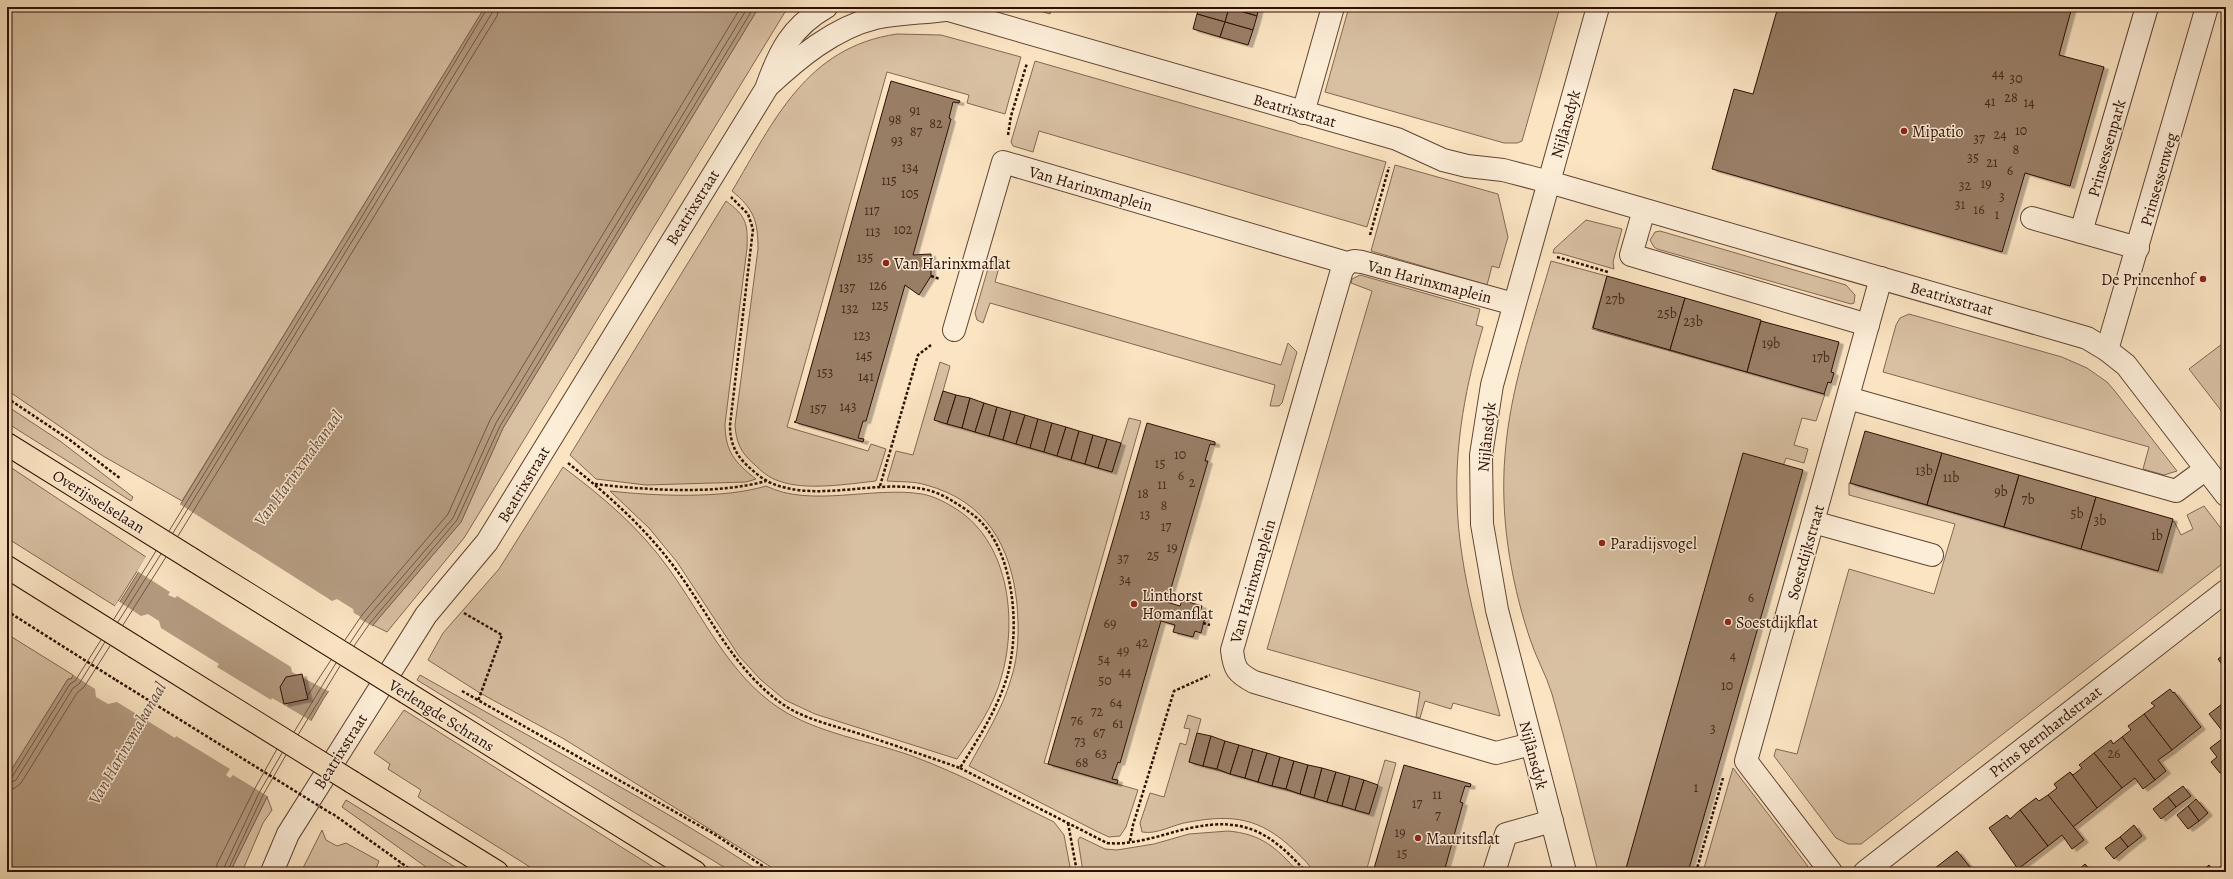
<svg xmlns="http://www.w3.org/2000/svg" width="2233" height="879" viewBox="0 0 2233 879" font-family="Alegreya,serif">
	<defs>
		<filter id="shadow"><feDropShadow dx="4.5" dy="2.5" stdDeviation="0" flood-color="#0004"/></filter>
	</defs>
	<rect width="100%" height="100%" fill="#fbe4c2"/>
	<filter id="stains"><feTurbulence type="fractalNoise" baseFrequency=".005" numOctaves="4"/><feColorMatrix values="0 0 0 0 .2 0 0 0 0 .09 0 0 0 0 .02 0 0 0 .5 -.17"/></filter>
	<radialGradient id="worn" r=".72"><stop offset=".6" stop-color="#630" stop-opacity="0"/><stop offset="1" stop-color="#630" stop-opacity=".3"/></radialGradient>
	<g fill="#d8c0a2" stroke="#836852">
		<polygon points="7,7 485,7 182,501 103,456 7,390"/>
		<polygon points="759,7 792,7 785,12 464,538 387,632 373,625 461,522 503,428"/>
		<polygon points="1027,7 1052,7 1050,14"/>
		<polygon points="1349,7 1560,7 1522,141 1517,143 1504,143 1325,92"/>
		<path d="M897,34L941,35L1021,57L1005,114L967,103L969,95L887,72L787,427L868,451L871,444L886,449L876,481C848,484 806,491 779,481C769,478 761,471 754,464C741,453 736,442 735,425L758,249C758,221 754,209 732,191C774,121 806,47 897,34Z"/>
		<polygon points="1035,61 1386,162 1367,227 1039,131 1033,152 1013,146 1011,142"/>
		<polygon points="1395,165 1498,194 1508,237 1499,268 1492,266 1487,285 1371,251"/>
		<path d="M726,201C746,216 748,223 747,248L725,424C725,451 735,463 756,479L746,482L646,485L596,479L570,455Z"/>
		<polygon points="1586,220 1622,229 1613,262 1614,269 1559,253 1553,253 1554,249"/>
		<polygon points="1660,231 1846,285 1855,295 1854,303 1851,304 1657,249 1654,247 1650,240 1655,232"/>
		<polygon points="997,260 1001,260 995,282 1281,365 1288,343 1297,352 1282,403 1279,406 1270,406 1275,385 990,303 983,323 977,320 975,313 989,265"/>
		<path d="M1551,261L1607,276L1592,329L1825,394L1816,421L1802,418L1794,445L1808,449L1804,463L1786,458L1626,872H1598C1583,813 1569,753 1552,694C1546,674 1535,656 1529,636C1510,578 1500,515 1505,455C1510,388 1533,324 1551,261Z"/>
		<path d="M1360,275L1480,309L1476,325L1483,327C1466,384 1455,442 1457,501C1459,574 1482,645 1500,716L1453,703L1451,709L1425,701L1420,718L1416,717L1420,692L1267,649L1372,291L1351,283L1352,279Z"/>
		<polygon points="1909,314 2062,357 2087,368 2107,382 2114,390 2177,471 2164,475 2143,469 2149,447 1883,372 1896,325 1900,318"/>
		<polygon points="2226,341 2226,417 2189,369"/>
		<path d="M940,362L950,366L935,420L1112,472L1129,418L1141,421L1044,763L1138,790L1126,827L1120,836L1109,837L1096,831L969,766C984,738 1002,710 1011,679C1019,655 1019,629 1017,604C1011,546 986,501 926,485C914,481 900,482 887,481L896,451L913,455Z"/>
		<polygon points="7,406 60,441 133,497 131,501 7,423"/>
		<polygon points="7,465 146,557 115,606 7,538"/>
		<path d="M563,467C603,497 640,528 669,569C703,616 729,675 779,708C816,733 870,741 912,756C961,774 1007,799 1054,822L1064,835L1071,872H779L564,739L480,693L428,660L443,633L499,569Z"/>
		<polygon points="1849,483 2158,571 2172,522 2174,521 2181,535 2193,529 2187,515 2204,506 2226,535 2226,561 1861,844 1848,844 1836,838 1774,756 1776,749 1797,754 1849,569 1934,594 1955,524 1849,495"/>
		<path d="M766,486C810,508 874,486 922,494C933,496 943,501 953,507C1008,539 1018,617 1002,675C994,706 975,733 957,759L815,714L785,700L761,680L739,656L677,562L649,528L610,491C654,496 724,499 766,486Z"/>
		<polygon points="7,634 73,675 71,679 68,679 7,777"/>
		<path d="M420,675C534,740 651,800 761,872H732L417,680Z"/>
		<polygon points="404,710 661,872 538,872 418,797 421,790 388,769 390,764 374,753"/>
		<path d="M1188,715L1201,719L1189,762L1369,814L1385,760L1396,763L1366,872H1313C1309,863 1300,856 1293,849C1260,818 1233,814 1189,822C1174,824 1157,835 1142,832L1140,823L1150,793L1164,797L1180,743L1186,745L1190,729L1184,728Z"/>
		<polygon points="1733,768 1807,865 1810,872 1703,872"/>
		<polygon points="267,797 272,810 263,823 242,872 230,872"/>
		<polygon points="346,800 463,872 433,872 342,807"/>
		<polygon points="322,830 326,840 337,846 346,843 379,861 376,868 381,872 301,872"/>
		<path d="M1228,831C1261,834 1276,847 1298,872H1083L1078,840L1080,837L1105,849L1117,850L1154,844L1189,834Z"/>
	</g>
	<polygon fill="#b59c81" stroke="#7f644f" points="485,7 759,7 503,428 461,522 373,625 345,667 324,698 267,797 230,872 7,872 7,777 68,679 71,679 155,546"/>
	<g fill="#fbe4c2">
		<polygon points="178,503 332,601 337,599 353,609 354,613 361,617 360,619 374,627 330,692 292,672 291,667 177,596 175,598 168,595 170,592 137,571"/>
		<polygon points="118,601 141,616 148,614 159,621 161,628 219,664 217,667 271,700 272,698 313,722 269,797 233,775 230,778 226,775 230,769 176,736 175,738 117,702 108,704 96,697 95,689 72,674"/>
	</g>
	<g fill="none" stroke-linecap="round" stroke-linejoin="round">
		<g stroke="#725642" stroke-width="1">
			<polyline points="169,531 352,233 488,7"/>
			<polyline points="173,533 492,13 493,7"/>
			<polyline points="178,536 497,16 499,7"/>
			<polyline points="114,619 156,551"/>
			<polyline points="118,622 161,554"/>
			<polyline points="123,625 166,557"/>
			<polyline points="345,640 362,615 448,514 490,420 741,7"/>
			<polyline points="350,643 366,619 453,518 496,423 748,7"/>
			<polyline points="354,646 370,623 457,520 500,426 754,7"/>
			<polyline points="308,695 331,660"/>
			<polyline points="294,732 336,663"/>
			<polyline points="298,735 340,666"/>
			<polyline points="7,779 12,777 70,684 75,681 101,640"/>
			<polyline points="7,784 16,780 73,688 79,684 105,642"/>
			<polyline points="7,790 15,788 21,783 77,693 84,687 110,646"/>
			<polyline points="216,872 217,864 254,790 277,749"/>
			<polyline points="222,872 259,793 282,753"/>
			<polyline points="227,872 263,795 286,755"/>
		</g>
	</g>
	<g fill="#997e66" stroke="#2e0f03" filter="url(#shadow)">
		<polygon points="1199,7 1229,8 1225,22 1197,14"/>
		<polygon points="1229,7 1259,7 1257,16"/>
		<polygon points="1778,7 2072,7 2059,55 2104,67 2070,186 2025,173 2002,252 1712,169 1734,89 1753,94"/>
		<polygon points="1229,8 1257,16 1253,30 1225,22"/>
		<polygon points="1197,14 1225,22 1220,37 1193,29"/>
		<polygon points="1225,22 1253,30 1248,45 1220,37"/>
		<polygon points="891,81 960,101 959,103 953,102 949,118 951,119 913,255 931,254 931,276 919,295 905,285 866,421 863,421 858,438 864,439 863,442 794,422 796,421"/>
		<polygon points="1607,276 1685,298 1670,350 1593,328"/>
		<polygon points="1685,298 1761,320 1747,372 1670,350"/>
		<polygon points="1761,321 1839,342 1831,372 1834,373 1831,383 1828,382 1824,394 1747,372"/>
		<polygon points="943,391 956,395 947,424 934,420"/>
		<polygon points="956,395 970,398 962,428 947,424"/>
		<polygon points="970,398 984,403 975,432 962,428"/>
		<polygon points="984,403 997,407 989,436 975,432"/>
		<polygon points="997,407 1011,411 1003,440 989,436"/>
		<polygon points="1011,411 1025,415 1016,444 1003,440"/>
		<polygon points="1025,415 1038,419 1030,448 1016,444"/>
		<polygon points="1038,419 1052,423 1044,452 1030,448"/>
		<polygon points="1052,423 1066,427 1057,456 1044,452"/>
		<polygon points="1147,423 1215,442 1215,445 1210,444 1205,461 1208,461 1167,602 1180,606 1182,600 1202,606 1200,612 1206,613 1201,633 1195,631 1193,637 1173,632 1175,625 1161,621 1120,763 1118,762 1112,779 1118,780 1117,784 1048,764"/>
		<polygon points="1066,427 1079,431 1071,460 1057,456"/>
		<polygon points="1079,431 1093,435 1085,464 1071,460"/>
		<polygon points="1865,431 1942,453 1927,505 1850,483"/>
		<polygon points="1093,435 1107,439 1098,468 1085,464"/>
		<polygon points="1107,439 1121,443 1112,472 1098,468"/>
		<polygon points="1743,453 1803,470 1688,872 1625,872"/>
		<polygon points="1942,453 2019,475 2004,527 1927,505"/>
		<polygon points="2019,475 2096,497 2081,549 2004,527"/>
		<polygon points="2096,497 2173,519 2158,571 2081,549"/>
		<polygon points="2226,653 2226,670 2218,659"/>
		<polygon points="302,674 308,699 284,704 280,687 286,677"/>
		<polygon points="2170,689 2173,693 2174,692 2201,727 2172,750 2144,714 2155,706 2151,703"/>
		<polygon points="2226,701 2226,732 2224,733 2209,714"/>
		<polygon points="2144,714 2172,750 2158,760 2166,771 2155,780 2122,737 2131,730 2128,726"/>
		<polygon points="1197,733 1211,736 1203,766 1189,762"/>
		<polygon points="1211,736 1225,741 1217,769 1203,766"/>
		<polygon points="2122,737 2155,780 2143,789 2135,778 2122,788 2094,753 2111,740 2113,744"/>
		<polygon points="2222,739 2226,744 2226,768 2220,773 2211,762 2217,757 2210,748"/>
		<polygon points="1225,741 1239,745 1230,774 1217,769"/>
		<polygon points="1239,745 1253,749 1245,778 1230,774"/>
		<polygon points="1253,749 1267,753 1258,782 1245,778"/>
		<polygon points="1267,753 1280,757 1272,786 1258,782"/>
		<polygon points="2094,753 2122,788 2097,808 2070,772 2073,775 2082,768 2079,765"/>
		<polygon points="1280,757 1294,761 1286,789 1272,786"/>
		<polygon points="1294,761 1308,765 1300,794 1286,789"/>
		<polygon points="1308,765 1322,768 1314,798 1300,794"/>
		<polygon points="1404,765 1471,784 1470,787 1465,786 1460,802 1463,803 1444,872 1373,872"/>
		<polygon points="1322,768 1336,772 1327,802 1314,798"/>
		<polygon points="1336,772 1350,776 1342,806 1327,802"/>
		<polygon points="2070,772 2097,808 2073,827 2048,795 2057,788 2054,784"/>
		<polygon points="1350,776 1364,780 1355,810 1342,806"/>
		<polygon points="1364,780 1378,785 1369,814 1355,810"/>
		<polygon points="2183,786 2191,796 2176,807 2168,797"/>
		<polygon points="2048,795 2084,840 2072,849 2062,835 2048,846 2020,810 2036,798 2039,801"/>
		<polygon points="2168,797 2176,807 2161,819 2153,809"/>
		<polygon points="2196,799 2208,813 2199,821 2188,806"/>
		<polygon points="2188,806 2199,821 2188,829 2177,815"/>
		<polygon points="2020,810 2048,846 2018,869 1989,828 2007,815 2010,819"/>
		<polygon points="2134,825 2142,836 2128,847 2120,837"/>
		<polygon points="2120,837 2128,847 2114,859 2105,848"/>
		<polygon points="1957,851 1974,872 1930,872"/>
		<polygon points="2226,862 2226,872 2201,872 2209,865 2214,872"/>
		<polygon points="2085,864 2092,872 2076,872"/>
	</g>
	<g fill="none" stroke-linecap="round" stroke-linejoin="round">
		<g stroke="#614433" stroke-width="24">
			<g id="minor">
				<polyline points="938,7 1397,139 1443,160 1467,166 1503,170 1549,182 2087,338 2107,350 2126,365 2226,495"/>
				<path d="M768,86C798,58 834,28 875,18C898,13 922,13 945,10"/>
				<polyline points="1303,113 1333,7"/>
				<polyline points="1644,210 1631,255 1868,325"/>
				<polyline points="2032,218 2081,232"/>
				<polyline points="2138,248 2081,232 2147,7"/>
				<path d="M1347,263L1342,270L1232,650C1234,669 1237,673 1254,682L1496,753L1531,744"/>
				<polyline points="954,330 1003,162 1347,263 1354,261 1362,262 1514,304"/>
				<polyline points="2107,350 2207,7"/>
				<polyline points="1848,398 2176,491 2206,469"/>
				<polyline points="1813,522 1932,555"/>
				<path d="M272,872L288,834L426,615L487,542L766,89C779,52 791,27 826,7"/>
				<polyline points="1494,872 1506,834 1552,821"/>
				<polyline points="1565,872 1497,610 1482,524 1481,455 1492,385 1598,7"/>
				<polyline points="1831,872 1746,761 1881,278"/>
				<polyline points="1865,872 2226,591"/>
			</g>
		</g>
		<g stroke="#2e0f03" stroke-width="24">
			<g id="major">
				<polyline points="7,444 190,558"/>
				<polyline points="7,567 135,647"/>
				<polyline points="407,693 695,872"/>
				<polyline points="352,782 497,872"/>
			</g>
		</g>
		<g stroke="#2e0f03" stroke-width="2.5" stroke-dasharray="3 2" stroke-linecap="butt">
			<polyline points="1008,135 1011,116 1027,63"/>
			<polyline points="1370,235 1389,167"/>
			<polyline points="1557,257 1608,272"/>
			<polyline points="931,276 940,279"/>
			<polyline points="7,398 70,440 121,479"/>
			<path d="M568,463C607,494 642,525 672,564C708,611 732,668 781,703C803,719 832,725 857,733C891,744 926,756 960,768C978,739 997,710 1007,677C1020,632 1015,560 983,524C975,515 964,508 954,502C945,496 934,491 923,489C876,480 825,500 779,486C768,483 759,476 751,469C736,456 730,444 730,425L753,229L748,214L731,197"/>
			<path d="M595,484C646,490 717,495 766,481"/>
			<polyline points="880,486 918,355 931,345"/>
			<polyline points="7,611 116,680"/>
			<polyline points="464,613 502,635 478,701"/>
			<polyline points="1203,623 1210,625"/>
			<polyline points="462,691 714,834 772,872"/>
			<path d="M960,768L1107,843C1127,845 1149,839 1167,834C1232,815 1262,822 1306,872"/>
			<polyline points="333,814 414,872"/>
			<polyline points="1068,823 1077,872"/>
			<polyline points="1130,841 1133,825 1174,691 1210,675"/>
			<polyline points="395,872 401,863"/>
			<polyline points="1696,872 1723,778"/>
		</g>
		<use href="#minor" stroke="#fcedd7" stroke-width="22"/>
		<use href="#major" stroke="#fbe4c2" stroke-width="22"/>
		<g stroke="#2e0f03" stroke-width="24" stroke-linecap="butt">
			<g id="major-bridge">
				<polyline points="190,558 407,693"/>
				<polyline points="135,647 352,782"/>
			</g>
		</g>
		<polyline stroke="#2e0f03" stroke-width="2.5" stroke-dasharray="3 2" stroke-linecap="butt" points="116,680 332,814"/>
		<use href="#major-bridge" stroke="#fbe4c2" stroke-width="22"/>
	</g>
	<g fill="#8f2418" stroke="#fcedd7" stroke-width="1.5">
		<circle cx="1904" cy="131" r="4"/>
		<circle cx="886" cy="263" r="4"/>
		<circle cx="2203" cy="279" r="4"/>
		<circle cx="1602" cy="543" r="4"/>
		<circle cx="1134" cy="604" r="4"/>
		<circle cx="1728" cy="622" r="4"/>
		<circle cx="1418" cy="838" r="4"/>
	</g>
	<g text-anchor="middle" stroke-width="3" stroke-linejoin="round" paint-order="stroke">
		<g font-size="14" fill="#492b1c">
			<text x="1998" y="78">44</text>
			<text x="2016" y="83">30</text>
			<text x="2011" y="102">28</text>
			<text x="1990" y="106">41</text>
			<text x="2029" y="107">14</text>
			<text x="915" y="115">91</text>
			<text x="895" y="124">98</text>
			<text x="936" y="128">82</text>
			<text x="2021" y="135">10</text>
			<text x="916" y="136">87</text>
			<text x="2000" y="139">24</text>
			<text x="1979" y="143">37</text>
			<text x="897" y="145">93</text>
			<text x="2016" y="154">8</text>
			<text x="1973" y="162">35</text>
			<text x="1992" y="167">21</text>
			<text x="910" y="172">134</text>
			<text x="2010" y="175">6</text>
			<text x="889" y="185">115</text>
			<text x="1986" y="188">19</text>
			<text x="1965" y="190">32</text>
			<text x="910" y="198">105</text>
			<text x="2002" y="201">3</text>
			<text x="1960" y="209">31</text>
			<text x="1979" y="214">16</text>
			<text x="872" y="215">117</text>
			<text x="1997" y="219">1</text>
			<text x="903" y="234">102</text>
			<text x="873" y="236">113</text>
			<text x="865" y="262">135</text>
			<text x="878" y="290">126</text>
			<text x="847" y="292">137</text>
			<text x="1615" y="304">27b</text>
			<text x="880" y="310">125</text>
			<text x="850" y="313">132</text>
			<text x="1667" y="318">25b</text>
			<text x="1693" y="326">23b</text>
			<text x="862" y="340">123</text>
			<text x="1771" y="348">19b</text>
			<text x="864" y="360">145</text>
			<text x="1821" y="362">17b</text>
			<text x="825" y="377">153</text>
			<text x="866" y="381">141</text>
			<text x="848" y="411">143</text>
			<text x="818" y="413">157</text>
			<text x="1180" y="459">10</text>
			<text x="1160" y="468">15</text>
			<text x="1924" y="475">13b</text>
			<text x="1181" y="480">6</text>
			<text x="1951" y="482">11b</text>
			<text x="1192" y="487">2</text>
			<text x="1162" y="489">11</text>
			<text x="2001" y="496">9b</text>
			<text x="1143" y="498">18</text>
			<text x="2028" y="504">7b</text>
			<text x="1164" y="510">8</text>
			<text x="2077" y="518">5b</text>
			<text x="1145" y="519">13</text>
			<text x="2100" y="525">3b</text>
			<text x="1166" y="531">17</text>
			<text x="2157" y="540">1b</text>
			<text x="1172" y="552">19</text>
			<text x="1153" y="560">25</text>
			<text x="1123" y="563">37</text>
			<text x="1125" y="584">34</text>
			<text x="1751" y="602">6</text>
			<text x="1110" y="628">69</text>
			<text x="1142" y="647">42</text>
			<text x="1123" y="655">49</text>
			<text x="1733" y="660">4</text>
			<text x="1104" y="664">54</text>
			<text x="1125" y="676">44</text>
			<text x="1105" y="685">50</text>
			<text x="1727" y="690">10</text>
			<text x="1116" y="707">64</text>
			<text x="1097" y="716">72</text>
			<text x="1077" y="725">76</text>
			<text x="1118" y="728">61</text>
			<text x="1713" y="733">3</text>
			<text x="1099" y="737">67</text>
			<text x="1080" y="746">73</text>
			<text x="1101" y="758">63</text>
			<text x="2114" y="758">26</text>
			<text x="1082" y="767">68</text>
			<text x="1696" y="792">1</text>
			<text x="1437" y="799">11</text>
			<text x="1417" y="808">17</text>
			<text x="1438" y="820">7</text>
			<text x="1400" y="837">19</text>
			<text x="1402" y="858">15</text>
		</g>
		<g font-size="16" fill="#2e0f03" stroke="#fcedd7">
			<text transform="translate(1295 110) rotate(16)" y="6">Beatrixstraat</text>
			<text transform="translate(1565 124) rotate(-74)" y="6">Nijlânsdyk</text>
			<text transform="translate(2106 148) rotate(-74)" y="6">Prinsessenpark</text>
			<text transform="translate(2158 179) rotate(-74)" y="6">Prinsessenweg</text>
			<text transform="translate(1091 188) rotate(16)" y="6">Van Harinxmaplein</text>
			<text transform="translate(692 207) rotate(-58)" y="6">Beatrixstraat</text>
			<text transform="translate(1430 281) rotate(15)" y="6">Van Harinxmaplein</text>
			<text transform="translate(1952 298) rotate(16)" y="6">Beatrixstraat</text>
			<text transform="translate(1486 437) rotate(-84)" y="6">Nijlânsdyk</text>
			<text transform="translate(523 484) rotate(-59)" y="6">Beatrixstraat</text>
			<text transform="translate(99 501) rotate(32)" y="6">Overijsselselaan</text>
			<text transform="translate(1805 552) rotate(-74)" y="6">Soestdijkstraat</text>
			<text transform="translate(1252 581) rotate(-74)" y="6">Van Harinxmaplein</text>
			<text transform="translate(442 715) rotate(32)" y="6">Verlengde Schrans</text>
			<text transform="translate(2045 731) rotate(-38)" y="6">Prins Bernhardstraat</text>
			<text transform="translate(340 751) rotate(-58)" y="6">Beatrixstraat</text>
			<text transform="translate(1534 755) rotate(75)" y="6">Nijlânsdyk</text>
		</g>
		<g font-size="16" fill="#2e0f03" stroke="#fcedd7" text-anchor="start">
			<text x="1912" y="137">Mipatio</text>
			<text x="894" y="269">Van Harinxmaflat</text>
			<text x="2195" y="285" text-anchor="end">De Princenhof</text>
			<text x="1610" y="549">Paradijsvogel</text>
			<text x="1142" y="601">Linthorst<tspan x="1142" dy="18">Homanflat</tspan></text>
			<text x="1736" y="628">Soestdijkflat</text>
			<text x="1426" y="844">Mauritsflat</text>
		</g>
		<g font-size="17" font-style="italic" fill="#6b4e3c" stroke="#fcedd7">
			<text transform="translate(298 468) rotate(-54)" y="6">Van Harinxmakanaal</text>
			<text transform="translate(127 743) rotate(-60)" y="6">Van Harinxmakanaal</text>
		</g>
	</g>
	<rect width="2233" height="879" fill="none" stroke="#fbe4c2" stroke-width="24"/>
	<rect x="8" y="8" width="2217" height="863" fill="none" stroke="#2e0f03" stroke-width="2"/>
	<rect x="12" y="12" width="2209" height="855" fill="none" stroke="#2e0f03"/>
	<rect width="100%" height="100%" filter="url(#stains)"/>
	<rect width="100%" height="100%" fill="url(#worn)"/>
</svg>
